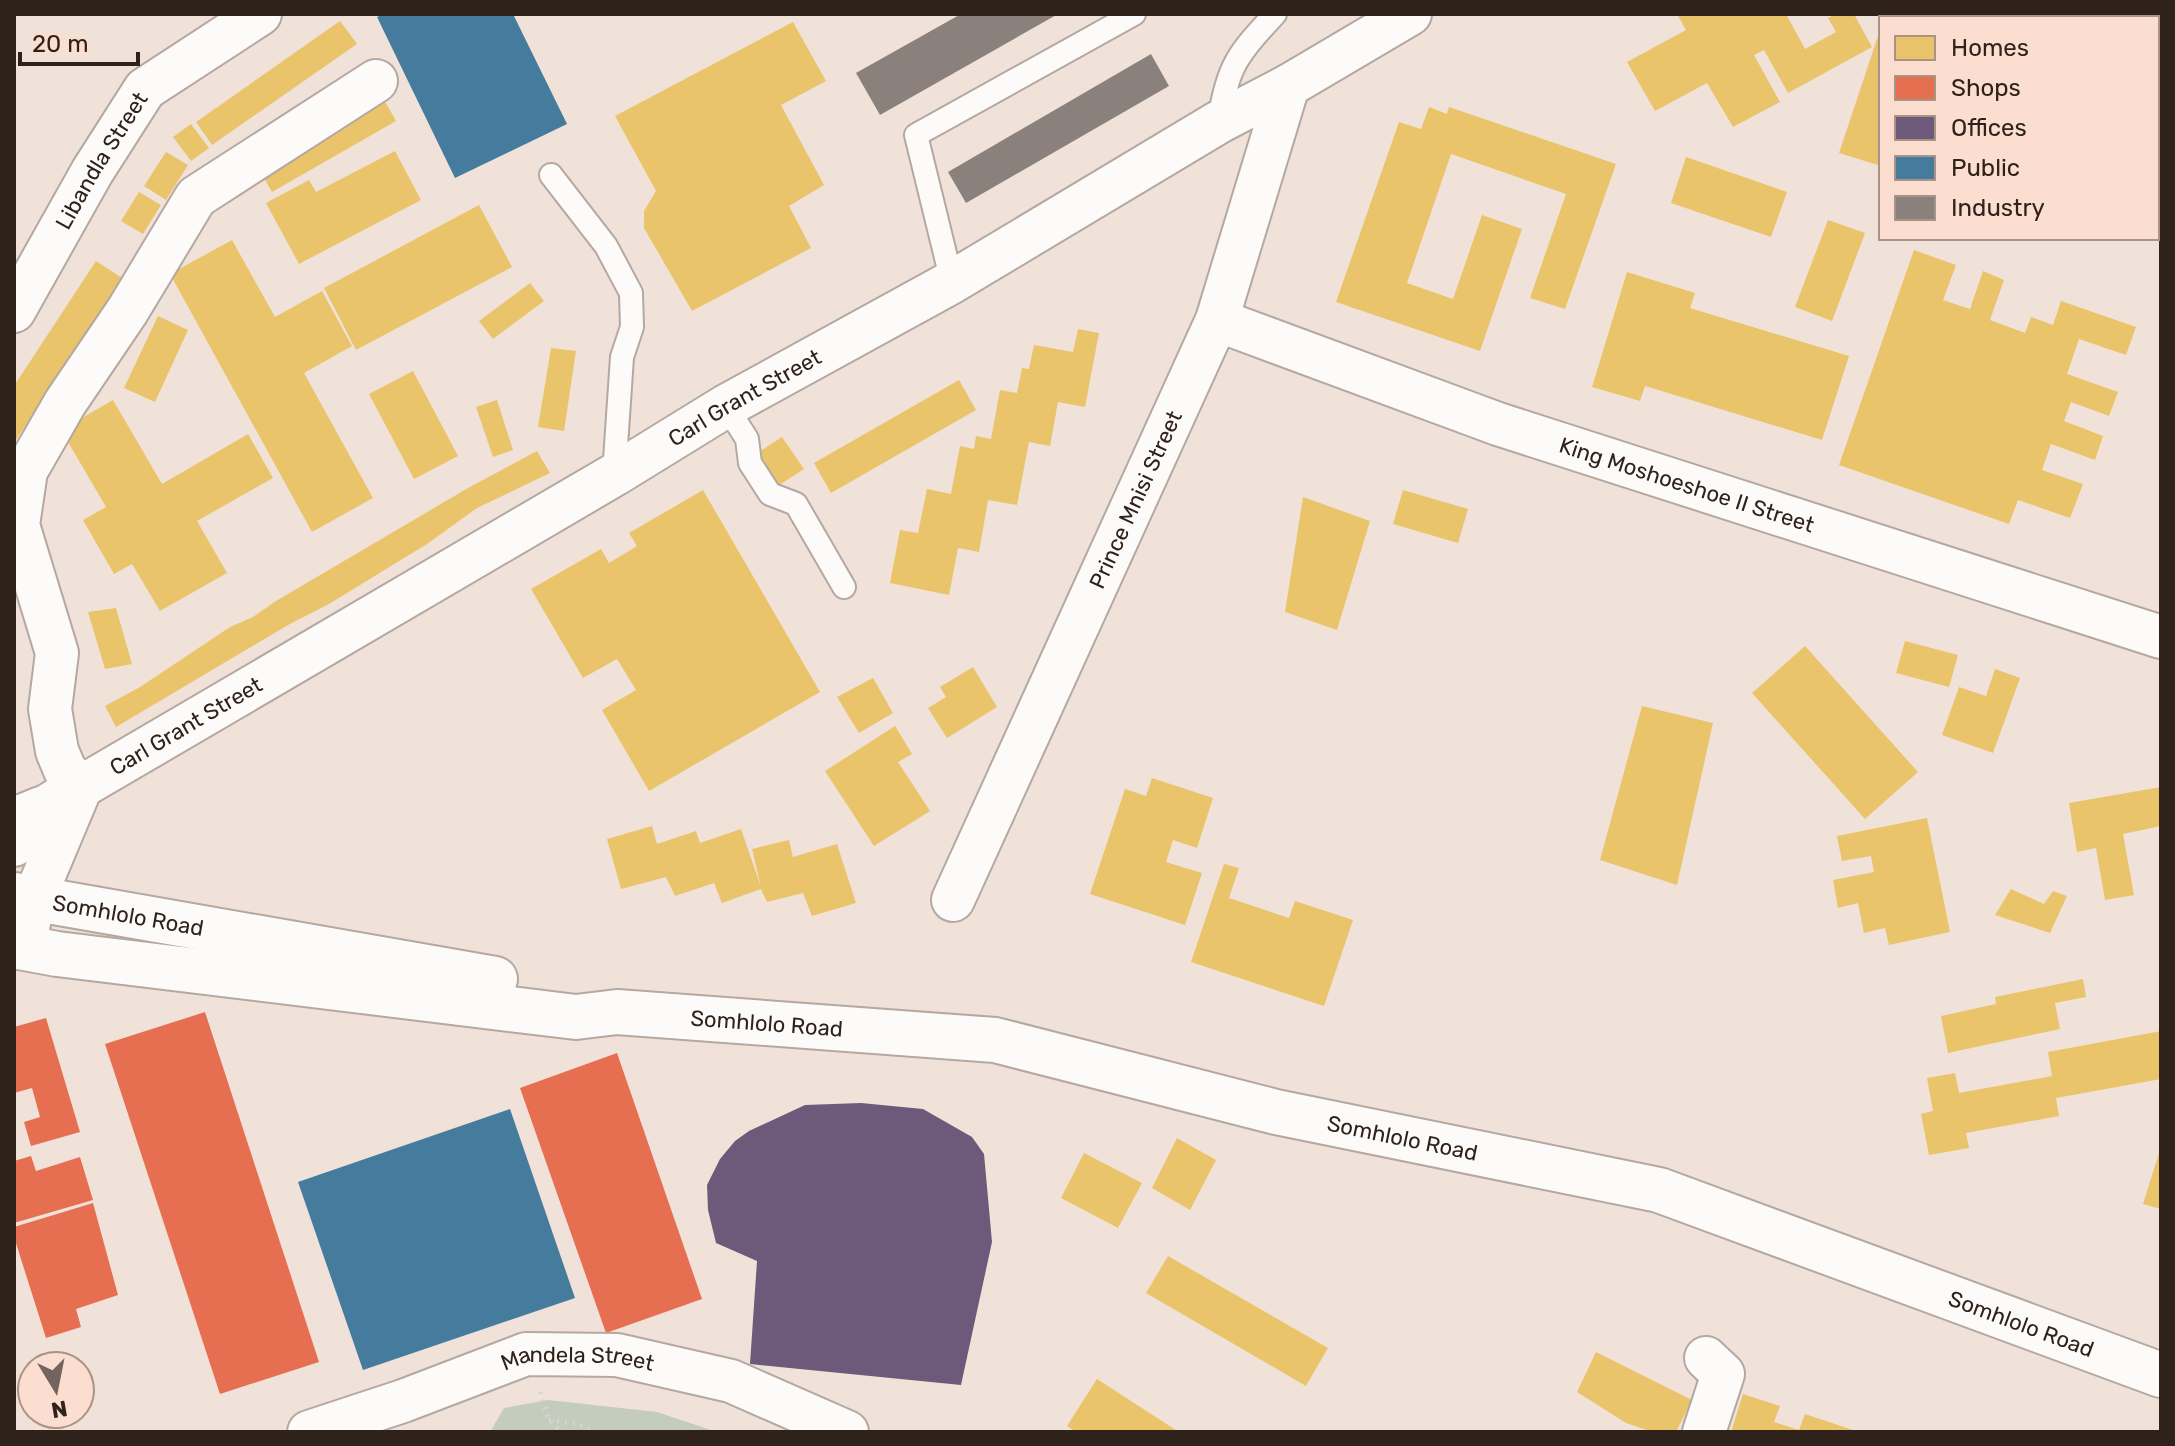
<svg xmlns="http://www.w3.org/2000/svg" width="2175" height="1446" viewBox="0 0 2175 1446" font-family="Rubik,sans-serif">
	<rect width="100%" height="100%" fill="#f1e2d9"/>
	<polygon fill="#c3ccbd" points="548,1400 657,1412 717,1432 490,1432 504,1408"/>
	<g fill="#e9c46a">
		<polygon points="1677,14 1786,14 1805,49 1836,32 1828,18 1836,14 1854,14 1872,47 1788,93 1764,50 1754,55 1780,102 1733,127 1707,83 1655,111 1627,62 1686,30"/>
		<polygon points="1885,14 1954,14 1953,18 1883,18"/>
		<polygon points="340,21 357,44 212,145 196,122"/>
		<polygon points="793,22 826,81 781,105 824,185 789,206 811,248 692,311 644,228 644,211 656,191 615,116"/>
		<polygon points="1881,27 1881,166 1839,153"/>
		<polygon points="2157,52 2161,54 2161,121 2157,120"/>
		<polygon points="383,98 396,121 272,192 259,169"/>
		<polygon points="1429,107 1447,114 1449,107 1616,164 1565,309 1530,298 1566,194 1451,154 1407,283 1453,299 1482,215 1522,229 1480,351 1336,302 1399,122 1421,129"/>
		<polygon points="191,124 209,148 191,161 173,137"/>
		<polygon points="395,151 421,200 299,264 266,203 309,180 316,192"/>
		<polygon points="166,152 188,165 166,200 144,186"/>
		<polygon points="1686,157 1787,192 1771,237 1671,203"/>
		<polygon points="139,192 161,205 143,234 121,221"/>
		<polygon points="479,205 512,267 356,350 324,288"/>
		<polygon points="1828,220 1865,233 1832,321 1795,307"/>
		<polygon points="232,240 275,317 322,291 352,346 304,373 373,498 312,532 170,274"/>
		<polygon points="1914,250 1956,265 1943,300 1970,309 1983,271 2004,280 1990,320 2025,333 2031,317 2053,325 2061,301 2136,327 2126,355 2079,339 2067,374 2118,392 2109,416 2071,402 2064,421 2103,436 2095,460 2051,444 2042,470 2083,484 2070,518 2018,500 2009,524 1839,465"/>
		<polygon points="96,261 122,278 14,443 14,386"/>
		<polygon points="1627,272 1695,293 1690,308 1849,356 1822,440 1645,386 1640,401 1592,387"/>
		<polygon points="530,283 544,301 493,339 479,321"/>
		<polygon points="158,316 188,330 155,402 124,388"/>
		<polygon points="1078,329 1099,333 1085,407 1058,402 1050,446 1029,442 1017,505 988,500 979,552 958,548 949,595 890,583 900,530 918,533 927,489 951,494 960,446 974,449 976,436 991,439 1000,390 1017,393 1022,368 1029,369 1034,345 1073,352"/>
		<polygon points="551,348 576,351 564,431 538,427"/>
		<polygon points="413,371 458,456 414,479 369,394"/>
		<polygon points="959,380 976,410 831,493 814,463"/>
		<polygon points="113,400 162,484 248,434 273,478 197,521 227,573 160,611 132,564 114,574 83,520 106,507 61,430"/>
		<polygon points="497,400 513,450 493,457 476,407"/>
		<polygon points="782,437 804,469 773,489 751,457"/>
		<polygon points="537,451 550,473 477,508 427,544 329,604 288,625 116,727 105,706 140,687 230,627 253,617 276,601 468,488"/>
		<polygon points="703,490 820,692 649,791 602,710 636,690 617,659 583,678 531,589 601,549 609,563 637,546 629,533"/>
		<polygon points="1403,490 1468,509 1458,543 1393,524"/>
		<polygon points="1303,497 1370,521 1337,630 1285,612"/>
		<polygon points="116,608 132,664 105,669 88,612"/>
		<polygon points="1905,641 1958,655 1949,687 1896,673"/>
		<polygon points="1805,646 1918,772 1865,819 1752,693"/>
		<polygon points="973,667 997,707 947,738 928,708 946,697 940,687"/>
		<polygon points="1995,669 2020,678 1993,753 1942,735 1959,687 1986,696"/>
		<polygon points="873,678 893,713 859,733 837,697"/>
		<polygon points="1642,706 1713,723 1677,885 1600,860"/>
		<polygon points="895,726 912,754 898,762 930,811 874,846 825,771"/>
		<polygon points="1152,778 1213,798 1197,848 1173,840 1166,862 1202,873 1185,925 1090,894 1125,789 1146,796"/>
		<polygon points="2161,787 2161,826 2123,834 2134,895 2105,900 2096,848 2077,852 2069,803"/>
		<polygon points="1927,818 1950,932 1889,945 1885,928 1864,933 1858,903 1838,908 1833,880 1874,872 1871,856 1842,861 1837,836"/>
		<polygon points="652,826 657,844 696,831 700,843 741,829 761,887 752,849 789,840 793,857 837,844 856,903 812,916 803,893 767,902 761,889 722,903 714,883 675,896 666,877 621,889 607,839"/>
		<polygon points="1224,864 1239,868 1229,898 1289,918 1295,901 1353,920 1324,1006 1191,962"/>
		<polygon points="2011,889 2044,904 2053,891 2067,896 2050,933 1995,915"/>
		<polygon points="2083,979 2086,997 2055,1003 2060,1029 1948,1053 1941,1016 1996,1004 1995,997"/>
		<polygon points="2161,1031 2161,1079 2056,1098 2059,1116 1966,1133 1969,1148 1929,1155 1921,1114 1933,1111 1927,1078 1955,1073 1959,1093 2052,1076 2048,1052"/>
		<polygon points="1177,1138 1216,1160 1190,1210 1152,1188"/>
		<polygon points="2160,1150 2161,1150 2161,1209 2143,1204"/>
		<polygon points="1084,1153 1142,1183 1118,1228 1061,1198"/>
		<polygon points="1168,1256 1328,1348 1306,1386 1146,1293"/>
		<polygon points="1596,1352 1692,1400 1676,1432 1652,1432 1626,1423 1577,1392"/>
		<polygon points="1097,1379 1179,1432 1076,1432 1067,1426"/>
		<polygon points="1743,1394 1780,1406 1774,1422 1799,1430 1805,1414 1859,1432 1731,1432"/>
	</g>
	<g fill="#e76f51">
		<polygon points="205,1012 319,1362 220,1394 105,1044"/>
		<polygon points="46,1018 80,1132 31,1146 24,1122 40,1117 32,1088 14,1093 14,1027"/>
		<polygon points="617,1053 702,1299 606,1333 520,1088"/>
		<polygon points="31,1156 36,1171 80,1157 93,1200 14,1223 14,1161"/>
		<polygon points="93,1203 118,1295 76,1309 81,1327 46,1338 14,1237 14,1227"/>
	</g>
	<polygon fill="#6d597a" points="861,1103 923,1109 972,1137 984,1154 992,1242 961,1385 750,1364 757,1261 716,1243 708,1210 707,1185 720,1159 735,1141 749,1131 805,1105"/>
	<g fill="#457b9d">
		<polygon points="384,14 513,14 567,124 455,178 377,17"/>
		<polygon points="510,1109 575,1298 363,1370 298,1182"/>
	</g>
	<g fill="#8a817c">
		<polygon points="961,14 1058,14 880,115 856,73"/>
		<polygon points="1151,54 1169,86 966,203 948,172"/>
	</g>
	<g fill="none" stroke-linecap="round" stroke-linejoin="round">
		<g stroke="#b4a8a0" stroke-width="26">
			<g id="lane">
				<path d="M1219,122C1227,66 1238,54 1275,14"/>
				<polyline points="551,175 606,246 631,293 632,327 622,357 614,475"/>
				<polyline points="952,282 916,135 1134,14"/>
				<polyline points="726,406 747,439 750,463 770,494 796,504 844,587"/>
			</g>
		</g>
		<g stroke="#b4a8a0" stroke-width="46">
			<g id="street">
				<path id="s1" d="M14,311L92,172L145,89L260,14"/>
				<path id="s2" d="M1217,320L1498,424L2161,637"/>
				<polyline points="81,787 65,770 57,751 50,709 57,653 18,525 26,471 65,403 128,310 196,197 376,81"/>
				<path id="s3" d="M14,845C27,816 53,800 81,787L614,475L726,406L952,282L1219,122L1288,86L1410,14"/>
				<path id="s4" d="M953,900L1217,320L1288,86"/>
				<polyline points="24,947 34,899 81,787"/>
				<path id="s5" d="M309,1432L403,1401L526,1354L617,1355L731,1381L847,1432"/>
				<polyline points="1704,1432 1723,1374 1706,1358"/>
			</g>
		</g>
		<g stroke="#b4a8a0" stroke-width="48">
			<g id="secondary">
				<polyline points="14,820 41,809"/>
				<path id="s6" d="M14,895L495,979"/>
				<path id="s7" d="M14,946L57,954L576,1017L617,1012L995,1040L1276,1112L1659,1190L2161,1375"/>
			</g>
		</g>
		<g stroke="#d9d4d1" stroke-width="5" stroke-dasharray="2 6" stroke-linecap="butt">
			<polyline points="540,1392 549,1420 562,1432"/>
			<polyline points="549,1420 579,1424 593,1432"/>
		</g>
		<use href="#lane" stroke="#fdfbf9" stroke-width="22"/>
		<use href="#street" stroke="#fdfbf9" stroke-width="42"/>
		<use href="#secondary" stroke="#fdfbf9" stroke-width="44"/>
	</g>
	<g text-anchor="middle" stroke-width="8" stroke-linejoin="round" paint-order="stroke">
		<g font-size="22" fill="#2f221b" stroke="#fbdecf">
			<text dy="8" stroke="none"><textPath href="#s1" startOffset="174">Libandla Street</textPath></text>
			<text dy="8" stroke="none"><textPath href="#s3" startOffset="860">Carl Grant Street</textPath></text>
			<text dy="8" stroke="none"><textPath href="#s2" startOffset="498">King Moshoeshoe II Street</textPath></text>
			<text dy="8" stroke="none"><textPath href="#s4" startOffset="440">Prince Mnisi Street</textPath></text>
			<text dy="8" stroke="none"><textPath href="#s3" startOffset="212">Carl Grant Street</textPath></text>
			<text dy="8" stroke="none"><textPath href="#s6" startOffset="116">Somhlolo Road</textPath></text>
			<text dy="8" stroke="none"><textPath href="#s7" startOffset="758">Somhlolo Road</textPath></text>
			<text dy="8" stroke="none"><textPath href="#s7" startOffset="1406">Somhlolo Road</textPath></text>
			<text dy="8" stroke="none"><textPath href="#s7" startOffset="2054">Somhlolo Road</textPath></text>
			<text dy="8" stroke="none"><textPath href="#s5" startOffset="282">Mandela Street</textPath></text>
		</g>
	</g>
	<rect width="2175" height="1446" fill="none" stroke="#2f221b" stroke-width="32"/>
	<rect x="1879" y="16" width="280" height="224" fill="#fbdecf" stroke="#a99387" stroke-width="2"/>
	<rect x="1895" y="36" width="40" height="24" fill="#e9c46a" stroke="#a99387" stroke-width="2"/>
	<text x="1951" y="56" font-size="24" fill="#2f221b">Homes</text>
	<rect x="1895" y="76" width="40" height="24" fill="#e76f51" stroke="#a99387" stroke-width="2"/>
	<text x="1951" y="96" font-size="24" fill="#2f221b">Shops</text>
	<rect x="1895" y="116" width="40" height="24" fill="#6d597a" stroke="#a99387" stroke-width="2"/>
	<text x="1951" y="136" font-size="24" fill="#2f221b">Offices</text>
	<rect x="1895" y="156" width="40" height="24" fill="#457b9d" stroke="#a99387" stroke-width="2"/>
	<text x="1951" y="176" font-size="24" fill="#2f221b">Public</text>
	<rect x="1895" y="196" width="40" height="24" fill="#8a817c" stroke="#a99387" stroke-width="2"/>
	<text x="1951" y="216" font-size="24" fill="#2f221b">Industry</text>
	<g transform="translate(56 1390) rotate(170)"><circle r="38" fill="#fbdecf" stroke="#a99387" stroke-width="2"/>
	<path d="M0-6L14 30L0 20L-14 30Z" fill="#73655e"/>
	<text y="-12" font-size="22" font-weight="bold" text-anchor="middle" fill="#2f221b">N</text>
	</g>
	<path d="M20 52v12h118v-12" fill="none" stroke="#2f221b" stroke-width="4"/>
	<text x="32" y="52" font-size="24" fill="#2f221b" stroke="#fbdecf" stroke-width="6" paint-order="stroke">20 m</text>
</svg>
